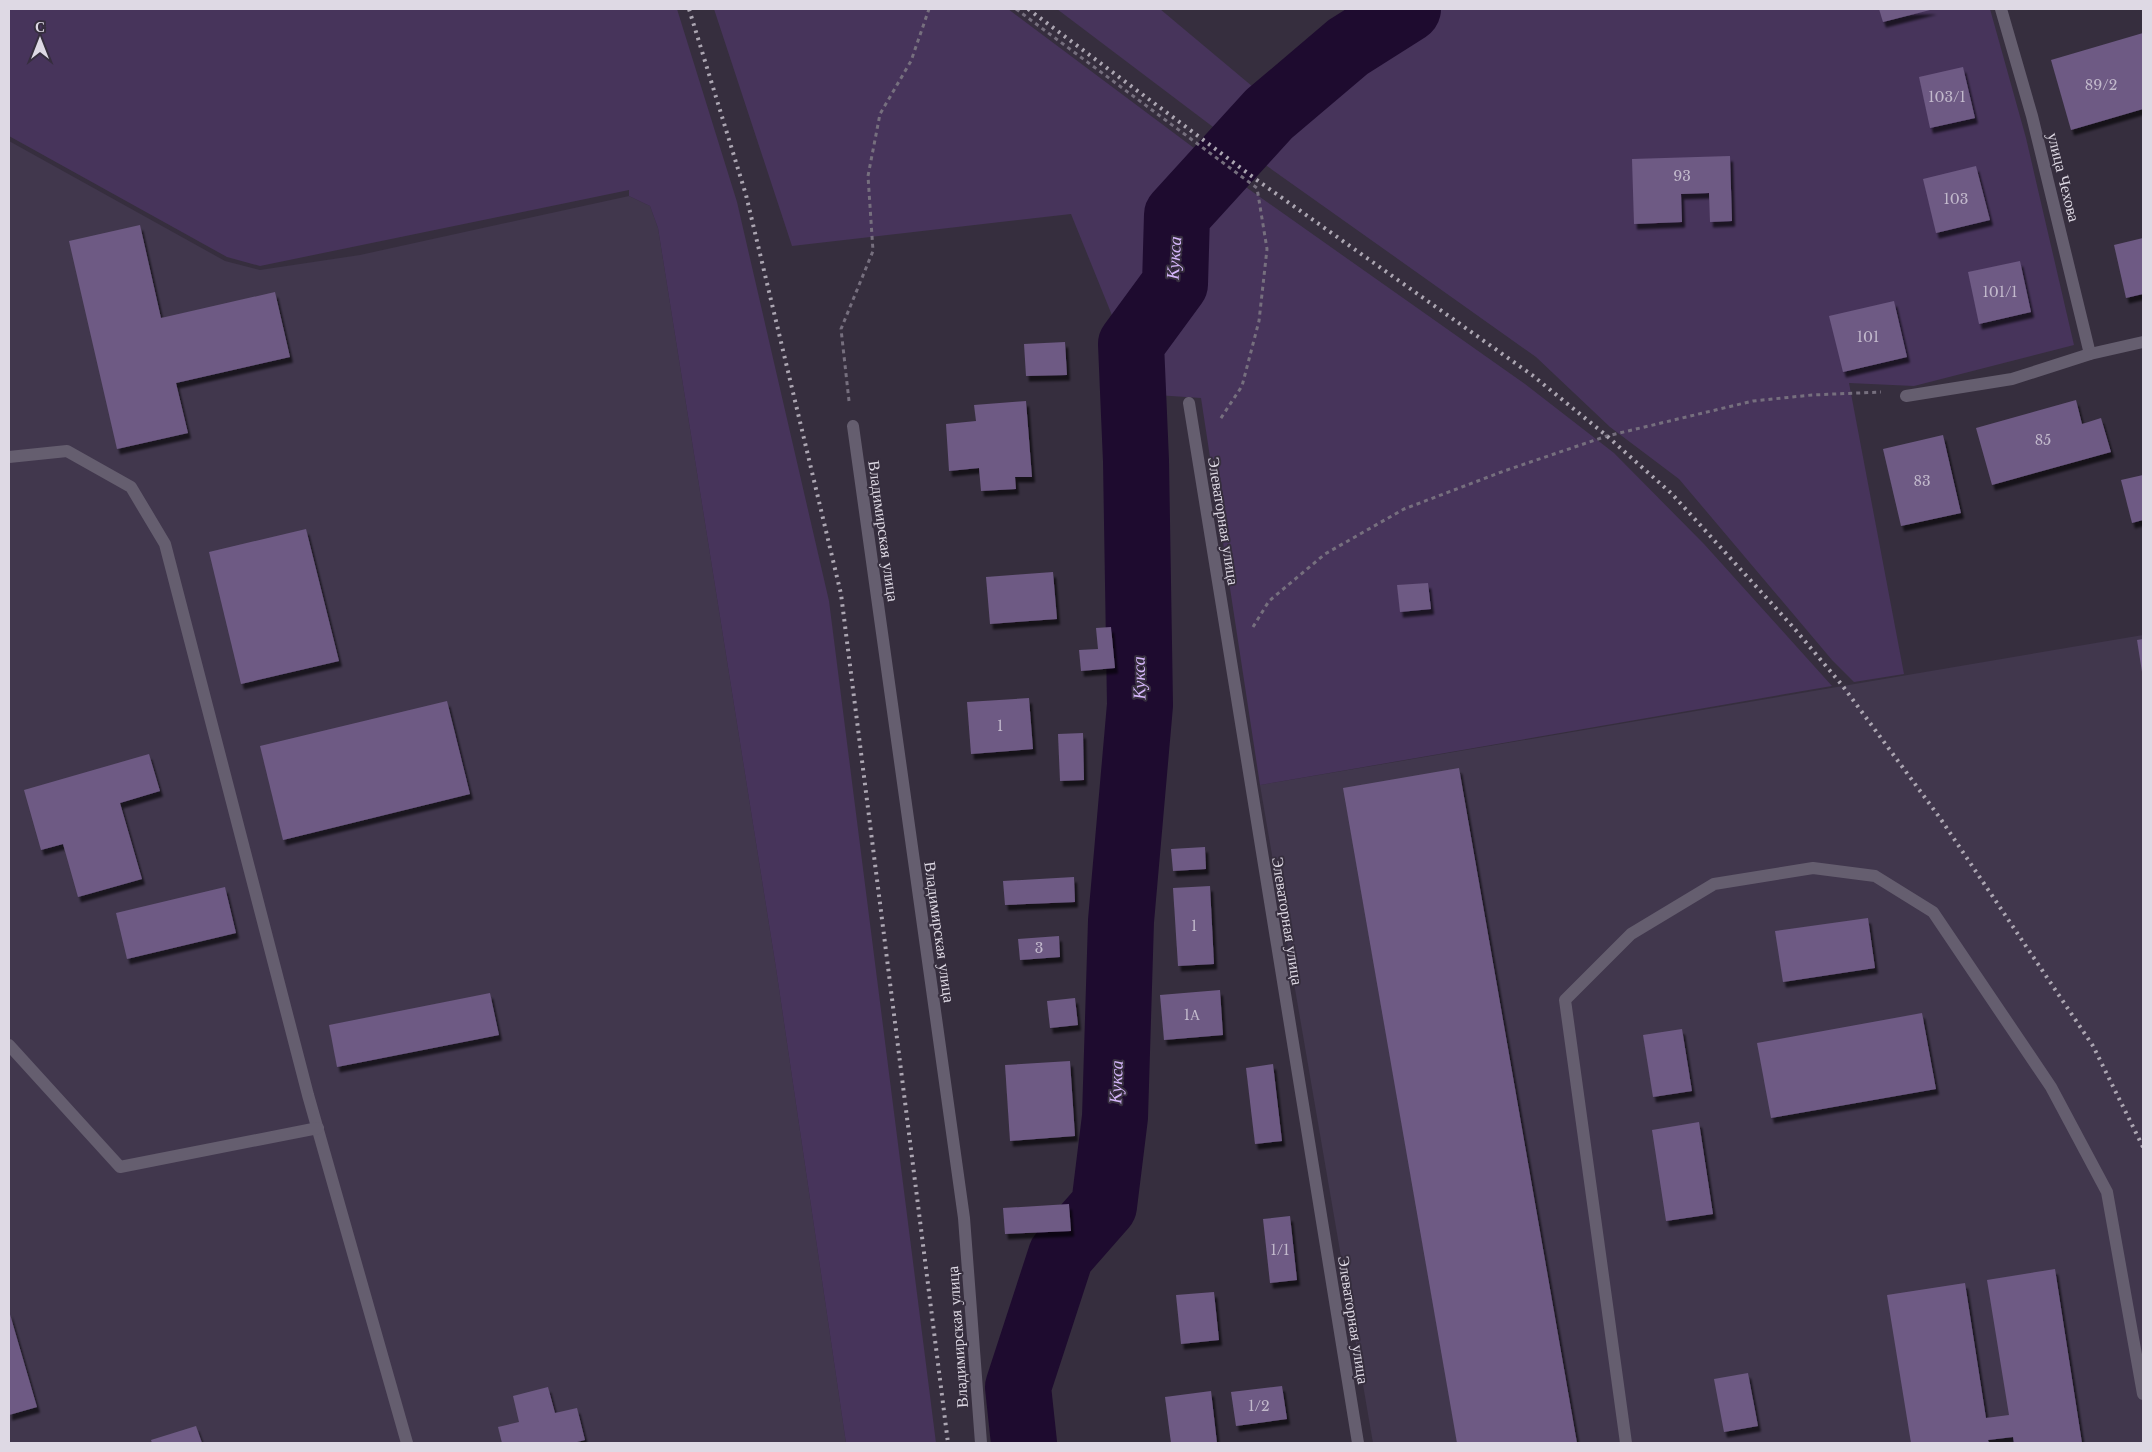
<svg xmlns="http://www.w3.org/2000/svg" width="2152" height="1452" viewBox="0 0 2152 1452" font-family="'Libre Baskerville',serif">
	<defs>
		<filter id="shadow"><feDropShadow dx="3" dy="5.5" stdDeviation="1" flood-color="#0009"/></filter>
	</defs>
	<rect width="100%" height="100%" fill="#362e3e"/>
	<g fill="#41374d">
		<polygon points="9,141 225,261 260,270 360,255 629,196 650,206 658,228 776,968 846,1443 9,1443"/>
		<polygon points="2143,635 2143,1443 1373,1443 1260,785"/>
	</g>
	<g fill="#47345b">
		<polygon points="9,9 677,9 737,202 829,601 936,1443 846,1443 776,968 658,228 650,206 629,196 629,190 260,266 227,257 9,136"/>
		<polygon points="714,9 1008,9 1202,154 1163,199 1155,242 1161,284 1120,335 1071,214 792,246"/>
		<polygon points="1057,9 1160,9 1265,97 1225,136"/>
		<polygon points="1438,9 1990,9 2026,138 2074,345 1914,386 1849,383 1904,674 1854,682 1832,660 1679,479 1610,427 1536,357 1250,154 1357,66"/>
		<polygon points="1233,178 1525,384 1614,453 1704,544 1832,686 1260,785 1201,398 1156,395 1156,339 1186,301 1192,223"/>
	</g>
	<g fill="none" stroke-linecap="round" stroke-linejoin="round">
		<polyline stroke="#1e0b2f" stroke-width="66" points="1024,1443 1018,1387 1061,1255 1104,1206 1115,1117 1121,921 1140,705 1136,461 1131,344 1175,284 1177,215 1269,114 1348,47 1408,9"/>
	</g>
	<g fill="#6e5a84" filter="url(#shadow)">
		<polygon points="1879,9 1934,9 1883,22"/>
		<polygon points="2143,33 2143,109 2071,130 2051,60"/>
		<polygon points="1963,67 1975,118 1930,128 1919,77"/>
		<polygon points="1730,156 1732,221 1710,222 1709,193 1681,194 1682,222 1634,224 1632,159"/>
		<polygon points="1976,166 1990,220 1936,233 1923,179"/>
		<polygon points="140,225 161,318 275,292 290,357 176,383 188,433 117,449 69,241"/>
		<polygon points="2143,238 2143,294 2126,298 2114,245"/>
		<polygon points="2020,261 2031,312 1979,324 1968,272"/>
		<polygon points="1894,301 1907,357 1843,372 1829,316"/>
		<polygon points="1065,342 1067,375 1026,376 1024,344"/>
		<polygon points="2076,400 2082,424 2101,418 2111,452 1992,485 1976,428"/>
		<polygon points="1026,401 1032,477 1015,477 1016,489 981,491 979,468 949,471 946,424 976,421 974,405"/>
		<polygon points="1943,435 1961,513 1901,526 1883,449"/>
		<polygon points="2143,475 2143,520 2132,523 2121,480"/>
		<polygon points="306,529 339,661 241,684 209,552"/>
		<polygon points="1053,572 1057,619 990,624 986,577"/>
		<polygon points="1428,583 1431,609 1400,612 1397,585"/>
		<polygon points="1111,627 1115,668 1081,671 1079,650 1098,649 1096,628"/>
		<polygon points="2143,639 2143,672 2142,672 2137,640"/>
		<polygon points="1029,698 1033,749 971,754 967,702"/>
		<polygon points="447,701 470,794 283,840 260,746"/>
		<polygon points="1083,733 1084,780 1060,781 1058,734"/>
		<polygon points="149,754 160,791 120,803 142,879 78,897 63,844 41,850 24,790"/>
		<polygon points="1459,768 1577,1443 1457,1443 1343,788"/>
		<polygon points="1205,847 1206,869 1173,871 1171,849"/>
		<polygon points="1074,877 1075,902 1005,905 1003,881"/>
		<polygon points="1210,886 1214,964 1178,966 1173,888"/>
		<polygon points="225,887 236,933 127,959 116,913"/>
		<polygon points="1868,918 1875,968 1783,982 1775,931"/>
		<polygon points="1059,936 1060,957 1020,960 1018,939"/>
		<polygon points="1220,990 1223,1035 1164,1040 1160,995"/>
		<polygon points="490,993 499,1035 337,1067 329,1025"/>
		<polygon points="1075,998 1078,1025 1050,1028 1047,1001"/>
		<polygon points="1922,1013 1936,1089 1771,1118 1757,1043"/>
		<polygon points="1682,1029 1692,1091 1653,1097 1643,1035"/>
		<polygon points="1070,1061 1075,1136 1010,1141 1005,1065"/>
		<polygon points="1273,1064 1282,1141 1255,1144 1246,1068"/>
		<polygon points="1699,1122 1713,1214 1666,1221 1652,1130"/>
		<polygon points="1069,1204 1071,1231 1005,1234 1003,1208"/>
		<polygon points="1290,1216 1297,1280 1270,1283 1263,1219"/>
		<polygon points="2055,1269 2082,1443 2014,1443 2013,1437 1988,1440 1989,1443 1911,1443 1887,1295 1965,1283 1986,1418 2009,1415 1987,1280"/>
		<polygon points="1214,1292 1219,1340 1181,1344 1176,1295"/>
		<polygon points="9,1311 37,1407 9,1415"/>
		<polygon points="1748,1373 1758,1426 1724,1432 1714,1379"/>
		<polygon points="1282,1386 1287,1419 1236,1426 1231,1392"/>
		<polygon points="548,1387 555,1413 577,1408 585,1440 573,1443 502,1443 498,1427 519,1422 513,1396"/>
		<polygon points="1211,1391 1217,1443 1171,1443 1165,1397"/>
		<polygon points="196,1426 202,1443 152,1443 151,1440"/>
	</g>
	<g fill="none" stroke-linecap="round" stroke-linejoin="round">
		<g stroke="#766f7e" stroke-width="3" stroke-dasharray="4 4" stroke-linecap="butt">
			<polyline points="1016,9 1257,188 1267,249 1259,321 1242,386 1219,421"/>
			<polyline points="849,401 841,329 873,251 868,176 880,114 911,61 929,9"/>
			<polyline points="1253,627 1269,601 1325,554 1404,509 1504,471 1607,436 1753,401 1812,395 1881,392"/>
		</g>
		<g stroke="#655e6f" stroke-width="12">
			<polyline points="9,457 67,451 131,487 165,544 308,1095 407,1443"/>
			<polyline points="9,1045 120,1167 318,1128"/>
			<polyline points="1626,1443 1565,1000 1631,934 1714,884 1813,868 1875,876 1933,912 2051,1087 2107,1192 2143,1394"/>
		</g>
		<g stroke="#655e6f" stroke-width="12">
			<polyline points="2001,9 2032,116 2090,354"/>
			<polyline points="1906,396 2012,379 2090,354 2143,342"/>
			<polyline points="1189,403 1358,1443"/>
			<polyline points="853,426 964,1218 981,1443"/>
		</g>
		<g stroke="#aca6b2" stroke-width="4" stroke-dasharray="2.5 5" stroke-linecap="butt">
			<polyline points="689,9 746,195 841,594 948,1443"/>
			<polyline points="1028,9 1261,183 1532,375 1607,436 1672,494 1793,627 1842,685 1940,818 2093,1046 2143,1147"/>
		</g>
	</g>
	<g text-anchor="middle" stroke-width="4" stroke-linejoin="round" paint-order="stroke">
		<g font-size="14" fill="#c2b9cc">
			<text x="2101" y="90">89/2</text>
			<text x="1947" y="102">103/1</text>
			<text x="1682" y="181">93</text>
			<text x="1956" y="204">103</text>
			<text x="2000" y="297">101/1</text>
			<text x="1868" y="342">101</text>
			<text x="2043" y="445">85</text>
			<text x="1922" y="486">83</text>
			<text x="1000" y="731">1</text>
			<text x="1194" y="931">1</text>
			<text x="1039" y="953">3</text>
			<text x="1192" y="1020">1А</text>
			<text x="1280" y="1255">1/1</text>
			<text x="1259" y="1411">1/2</text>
		</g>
		<g font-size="16" fill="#ded9e4" stroke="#362e3e">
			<text transform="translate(2064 177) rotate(76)" y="6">улица Чехова</text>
			<text transform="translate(1224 521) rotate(81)" y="6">Элеваторная улица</text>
			<text transform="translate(884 531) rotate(82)" y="6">Владимирская улица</text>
			<text transform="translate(1288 921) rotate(81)" y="6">Элеваторная улица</text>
			<text transform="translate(940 932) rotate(82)" y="6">Владимирская улица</text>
			<text transform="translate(1354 1320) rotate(81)" y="6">Элеваторная улица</text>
			<text transform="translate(957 1337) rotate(-94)" y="6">Владимирская улица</text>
		</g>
		<g font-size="18" font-style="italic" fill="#d5b6fa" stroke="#362e3e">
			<text transform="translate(1174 258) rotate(-86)" y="6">Кукса</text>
			<text transform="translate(1139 678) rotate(-91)" y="6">Кукса</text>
			<text transform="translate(1116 1082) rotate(-88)" y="6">Кукса</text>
		</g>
	</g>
	<rect width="2152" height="1452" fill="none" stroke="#ded9e4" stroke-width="20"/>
	<g transform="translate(40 40)" stroke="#362e3e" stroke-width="4" paint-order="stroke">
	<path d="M0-4L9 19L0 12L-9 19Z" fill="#ded9e4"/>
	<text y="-8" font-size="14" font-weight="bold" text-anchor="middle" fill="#ded9e4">С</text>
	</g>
</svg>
